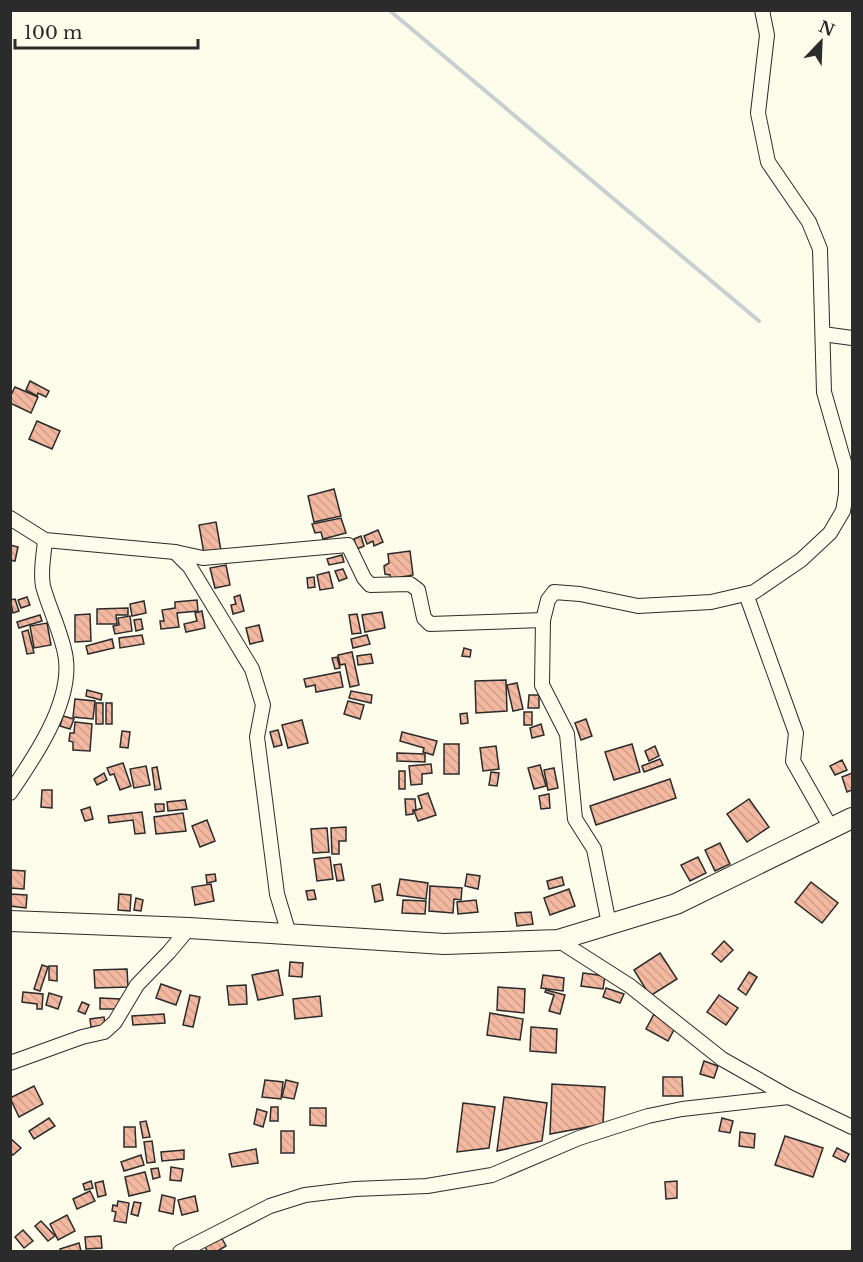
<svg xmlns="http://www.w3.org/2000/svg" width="863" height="1262" viewBox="0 0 863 1262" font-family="'Libre Baskerville',serif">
	<defs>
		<pattern id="building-back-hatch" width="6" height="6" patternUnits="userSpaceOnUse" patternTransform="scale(1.5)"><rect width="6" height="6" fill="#f2b8a0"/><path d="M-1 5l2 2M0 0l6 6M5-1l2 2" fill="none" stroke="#d09e8a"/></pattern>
	</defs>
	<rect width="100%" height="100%" fill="#fdfbea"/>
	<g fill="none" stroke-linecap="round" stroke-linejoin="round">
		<polyline stroke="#c7d0d0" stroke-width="4" points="389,10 759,321"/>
	</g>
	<g fill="url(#building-back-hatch)" stroke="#2b2b2b" stroke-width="1.5">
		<polygon points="30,381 49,391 46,397 38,393 37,396 26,390"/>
		<polygon points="15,387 38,397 31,413 10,403 10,397"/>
		<polygon points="37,421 60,431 52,449 29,439"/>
		<polygon points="334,489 341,516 314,522 308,496"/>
		<polygon points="341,518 346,533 323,539 321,532 315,533 312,524"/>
		<polygon points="216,522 221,551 204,554 199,525"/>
		<polygon points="378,530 383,542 374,546 373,541 367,544 364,536"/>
		<polygon points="361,536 364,546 357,549 354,539"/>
		<polygon points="10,545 18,547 15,561 10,560"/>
		<polygon points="410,551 413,575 391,579 390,575 385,574 384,566 389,563 388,554"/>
		<polygon points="342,555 344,562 329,565 327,559"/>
		<polygon points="226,565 230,585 215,588 210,568"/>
		<polygon points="343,569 347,578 339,581 335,571"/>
		<polygon points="329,572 333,588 320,590 317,575"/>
		<polygon points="314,577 315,587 308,588 307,578"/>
		<polygon points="240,595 244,611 233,614 231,605 236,604 234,597"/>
		<polygon points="27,597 30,605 21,608 18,600"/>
		<polygon points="15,599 19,611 13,613 10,600"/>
		<polygon points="197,600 198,611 177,613 179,627 161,629 160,621 164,621 162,610 175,608 175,602"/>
		<polygon points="144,601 146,613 132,616 130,604"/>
		<polygon points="128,608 128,615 116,615 117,624 97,624 97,609"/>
		<polygon points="202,611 205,628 186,632 184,624 197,621 195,613"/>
		<polygon points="382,612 385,628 365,632 362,615"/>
		<polygon points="90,614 91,641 75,642 75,615"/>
		<polygon points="357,614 361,633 352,634 349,615"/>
		<polygon points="40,615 42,621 19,628 17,622"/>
		<polygon points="130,616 132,631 115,634 113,626 119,625 118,618"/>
		<polygon points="141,619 143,629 136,631 134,620"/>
		<polygon points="47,623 51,645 34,648 30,626"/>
		<polygon points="259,625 263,641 250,644 246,628"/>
		<polygon points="28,630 34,653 27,654 22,632"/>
		<polygon points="142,635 144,644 120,648 119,638"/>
		<polygon points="367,635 370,644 353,648 351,639"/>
		<polygon points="112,639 114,648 88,654 86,646"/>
		<polygon points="464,648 471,650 470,657 462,656"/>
		<polygon points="352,652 359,685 350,687 345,664 340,665 338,655"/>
		<polygon points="371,654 373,663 358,665 357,656"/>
		<polygon points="337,657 340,668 335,669 332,658"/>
		<polygon points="340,672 343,687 316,692 315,685 306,687 304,679"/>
		<polygon points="506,680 507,711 476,713 475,681"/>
		<polygon points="517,683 523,709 513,711 507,685"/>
		<polygon points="87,690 102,694 101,700 86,696"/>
		<polygon points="351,691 372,695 371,703 349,698"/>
		<polygon points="529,695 539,695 539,708 528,708"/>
		<polygon points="75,699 95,701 93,719 73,717"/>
		<polygon points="348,701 364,705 360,719 344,714"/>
		<rect x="96" y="703" width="7" height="21"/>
		<rect x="106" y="703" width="6" height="21"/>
		<rect x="524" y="712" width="8" height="13"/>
		<polygon points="467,713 468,723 461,724 460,714"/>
		<polygon points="63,716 74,719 70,729 60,726"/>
		<polygon points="586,719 592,736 581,740 575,723"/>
		<polygon points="302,720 308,743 288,748 282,725"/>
		<polygon points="75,722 92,724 90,751 73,750 73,742 69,741 70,733 74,733"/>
		<polygon points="541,724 544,735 532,738 530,728"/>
		<polygon points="278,730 282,745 274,747 270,732"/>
		<polygon points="122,731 130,732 128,748 120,747"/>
		<polygon points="402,732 437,741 433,755 423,752 424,748 400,741"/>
		<rect x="444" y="744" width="15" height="30"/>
		<polygon points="632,744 640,772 614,780 605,752"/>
		<polygon points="496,746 499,769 483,771 480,748"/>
		<polygon points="655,746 659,756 649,761 645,751"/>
		<polygon points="397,753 425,754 425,762 397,761"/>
		<polygon points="660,759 663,765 644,772 642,766"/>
		<polygon points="842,760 847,770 835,775 830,766"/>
		<polygon points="123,763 131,786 120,790 114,774 110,775 107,768"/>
		<polygon points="431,764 432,773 422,774 422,784 411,785 409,766"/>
		<polygon points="540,765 546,786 534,789 528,768"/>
		<polygon points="146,766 150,785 134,788 130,769"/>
		<polygon points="157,767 161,789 155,790 152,768"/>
		<polygon points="554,768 558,788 548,790 544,770"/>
		<rect x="399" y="771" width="6" height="18"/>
		<polygon points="491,772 499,773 497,786 489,785"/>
		<polygon points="104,773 107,780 97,785 94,779"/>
		<polygon points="852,773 852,790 847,792 842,777"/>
		<polygon points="670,779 676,798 596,825 590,806"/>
		<polygon points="42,790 52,790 52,808 41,807"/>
		<polygon points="428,793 436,815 418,821 414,811 422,808 418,796"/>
		<polygon points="549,794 550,808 541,809 539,796"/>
		<polygon points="405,799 415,799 416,810 413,810 413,814 406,815"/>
		<polygon points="749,799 769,827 747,842 727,814"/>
		<polygon points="185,800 187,809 168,811 167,802"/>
		<polygon points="155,804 164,804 164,811 156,812"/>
		<polygon points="90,807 93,819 85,821 81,810"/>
		<polygon points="142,812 145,833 135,834 133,820 109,823 108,816"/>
		<polygon points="183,813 186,831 156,834 154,817"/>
		<polygon points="207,820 215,841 200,847 192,826"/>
		<polygon points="346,827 346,841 339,841 339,854 332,854 331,828"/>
		<polygon points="327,828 329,852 313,853 311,829"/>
		<polygon points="720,843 730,864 715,871 705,850"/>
		<polygon points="330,857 333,879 317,881 314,859"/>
		<polygon points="698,857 706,873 690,881 681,865"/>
		<polygon points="341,864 344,880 337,881 334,865"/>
		<polygon points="10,870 25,871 24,889 10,888"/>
		<polygon points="215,874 216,881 207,883 206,875"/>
		<polygon points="467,874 480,876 478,889 465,886"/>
		<polygon points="562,877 564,885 549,889 547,881"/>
		<polygon points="400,879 428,883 426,899 397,895"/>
		<polygon points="811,882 838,903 822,923 795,902"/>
		<polygon points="211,884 214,901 195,905 192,887"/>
		<polygon points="380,884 383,900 375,902 372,886"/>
		<polygon points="430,886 462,888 461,900 454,899 453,913 429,911"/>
		<polygon points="569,889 575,906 550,915 544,898"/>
		<polygon points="314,890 316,899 308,900 306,891"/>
		<polygon points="10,894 27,895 26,908 10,906"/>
		<polygon points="119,894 131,895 130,911 118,910"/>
		<polygon points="136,898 143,900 141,911 134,910"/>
		<polygon points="403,900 426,901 425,914 402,913"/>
		<polygon points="476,900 478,912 458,914 457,902"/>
		<polygon points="531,912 533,924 517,926 515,913"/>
		<polygon points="724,941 733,950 721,962 712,954"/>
		<polygon points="660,953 677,979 650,996 634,970"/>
		<polygon points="290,962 303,963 302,977 289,976"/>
		<polygon points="42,965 48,967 40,991 34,989"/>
		<polygon points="49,966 57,966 57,981 49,980"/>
		<polygon points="127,969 128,987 95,988 94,970"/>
		<polygon points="278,970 283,995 258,1000 252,975"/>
		<polygon points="749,972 757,977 746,995 738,989"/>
		<polygon points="583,973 605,976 603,989 581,986"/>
		<polygon points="543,975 564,978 563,991 541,988"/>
		<polygon points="161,984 181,991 176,1005 156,998"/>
		<polygon points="246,985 247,1004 229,1005 227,986"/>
		<polygon points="498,987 525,989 524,1013 497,1010"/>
		<polygon points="606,988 624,994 620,1003 603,997"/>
		<polygon points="546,990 565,995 560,1014 549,1011 554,995 545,992"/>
		<polygon points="23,992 43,994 42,1009 37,1009 37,1004 22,1002"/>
		<polygon points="49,993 62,997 58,1009 46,1005"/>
		<polygon points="190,995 200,997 193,1027 183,1025"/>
		<polygon points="719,995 738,1008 726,1025 707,1012"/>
		<polygon points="320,996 322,1016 295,1019 293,999"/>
		<polygon points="100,998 121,999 120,1009 100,1009"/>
		<polygon points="82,1002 89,1005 85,1014 78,1011"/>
		<polygon points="490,1013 523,1019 520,1040 487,1035"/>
		<polygon points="164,1014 165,1023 133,1025 132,1016"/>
		<polygon points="654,1014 676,1026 668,1041 646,1029"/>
		<polygon points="104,1017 105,1025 91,1027 90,1019"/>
		<polygon points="531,1027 557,1029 556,1053 530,1051"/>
		<polygon points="704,1061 718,1066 714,1078 700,1074"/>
		<polygon points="663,1077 682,1077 683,1096 663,1096"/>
		<polygon points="265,1080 283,1082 281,1099 262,1097"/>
		<polygon points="286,1080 298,1083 294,1099 282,1097"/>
		<polygon points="552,1084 605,1087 603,1124 550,1134"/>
		<polygon points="34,1086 43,1104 19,1117 10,1098"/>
		<polygon points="504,1097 547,1103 542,1141 497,1151"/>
		<polygon points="463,1103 495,1107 489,1148 457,1152"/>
		<polygon points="271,1107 278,1107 278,1121 270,1121"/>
		<polygon points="310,1108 326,1108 326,1126 310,1125"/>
		<polygon points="257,1109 267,1112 263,1127 254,1124"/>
		<polygon points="49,1118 55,1126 34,1139 29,1131"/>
		<polygon points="722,1118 733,1121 730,1133 719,1131"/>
		<polygon points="146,1121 150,1137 143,1138 140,1122"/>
		<polygon points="124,1127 135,1127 136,1147 124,1147"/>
		<rect x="281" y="1131" width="13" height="22"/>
		<polygon points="740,1132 755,1134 754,1148 739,1146"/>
		<polygon points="785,1136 823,1148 813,1177 775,1165"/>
		<polygon points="10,1138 21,1148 13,1155 10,1152"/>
		<polygon points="152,1141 155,1162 147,1163 144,1142"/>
		<polygon points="837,1148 849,1154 845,1162 833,1156"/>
		<polygon points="256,1149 258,1163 232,1167 229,1154"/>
		<polygon points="184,1150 184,1159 162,1161 161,1152"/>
		<polygon points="141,1155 144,1165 124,1171 121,1162"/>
		<polygon points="171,1167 183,1169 181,1181 170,1180"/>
		<polygon points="158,1168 160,1177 153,1179 151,1169"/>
		<polygon points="145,1172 150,1191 129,1196 125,1177"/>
		<polygon points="91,1181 93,1188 85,1190 83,1184"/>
		<polygon points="103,1181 106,1195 98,1197 95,1183"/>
		<polygon points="677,1181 677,1198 666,1199 665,1182"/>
		<polygon points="90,1191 95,1201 77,1209 73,1199"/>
		<polygon points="162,1195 175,1198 173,1214 159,1211"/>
		<polygon points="195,1196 198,1211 182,1215 178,1200"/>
		<polygon points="118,1201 129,1203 126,1223 114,1221 116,1212 112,1211 113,1205 117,1206"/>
		<polygon points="134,1202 141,1203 138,1216 131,1214"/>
		<polygon points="67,1215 75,1231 58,1240 50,1224"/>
		<polygon points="41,1221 55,1236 48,1241 35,1226"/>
		<polygon points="23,1230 33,1241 24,1248 15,1237"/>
		<polygon points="220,1235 226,1246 216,1252 208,1252 204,1245"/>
		<polygon points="101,1236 102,1248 86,1249 85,1237"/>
		<polygon points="79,1243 81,1251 61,1252 60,1249"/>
	</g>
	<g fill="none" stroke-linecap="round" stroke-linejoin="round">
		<g stroke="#2b2b2b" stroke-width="16">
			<g id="minor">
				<polyline points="823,334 852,338"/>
				<polyline points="10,518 45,540 175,552 203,558 348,545 364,578 370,585 410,584 418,590 424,618 430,624 543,620"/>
				<polyline points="175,552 190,567 252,669 263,705 257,737 277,894 289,934"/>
				<polyline points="746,594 796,733 793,761 831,828"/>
				<path d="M10,793C34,758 71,704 66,660C64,638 49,609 43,586C40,572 44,554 45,540"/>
				<polyline points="609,924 594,849 575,819 567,734 542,685 543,620 548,600 554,592 580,594 638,606 711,602 754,592 801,560 830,533 843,511 846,494 846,469 824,392 820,249 809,222 768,162 758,113 767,35 762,10"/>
				<polyline points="558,940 630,986 722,1059 789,1097 852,1127"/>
				<polyline points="10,1063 82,1037 104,1032 115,1022 137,985 169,952 189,928"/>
				<polyline points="180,1252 270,1206 305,1195 355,1189 427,1186 492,1175 579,1138 648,1116 682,1109 789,1097"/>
			</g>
		</g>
		<g stroke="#2b2b2b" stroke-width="22">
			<polyline id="highway" points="10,921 189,928 444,944 558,940 676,904 852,818"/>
		</g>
		<use href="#minor" stroke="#fdfbea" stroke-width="14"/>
		<use href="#highway" stroke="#fdfbea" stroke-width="20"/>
	</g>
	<rect width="863" height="1262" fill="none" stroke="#2b2b2b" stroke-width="24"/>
	<g transform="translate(821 42) rotate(23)" stroke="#fdfbea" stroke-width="4.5" paint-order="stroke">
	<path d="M0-4.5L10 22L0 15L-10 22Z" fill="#2b2b2b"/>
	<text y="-9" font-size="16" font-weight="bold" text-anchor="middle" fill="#2b2b2b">N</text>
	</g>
	<path d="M15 39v9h183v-9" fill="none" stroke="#2b2b2b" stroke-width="3"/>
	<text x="24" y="39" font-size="18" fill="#2b2b2b" stroke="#fdfbea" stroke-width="4.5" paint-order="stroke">100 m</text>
</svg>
